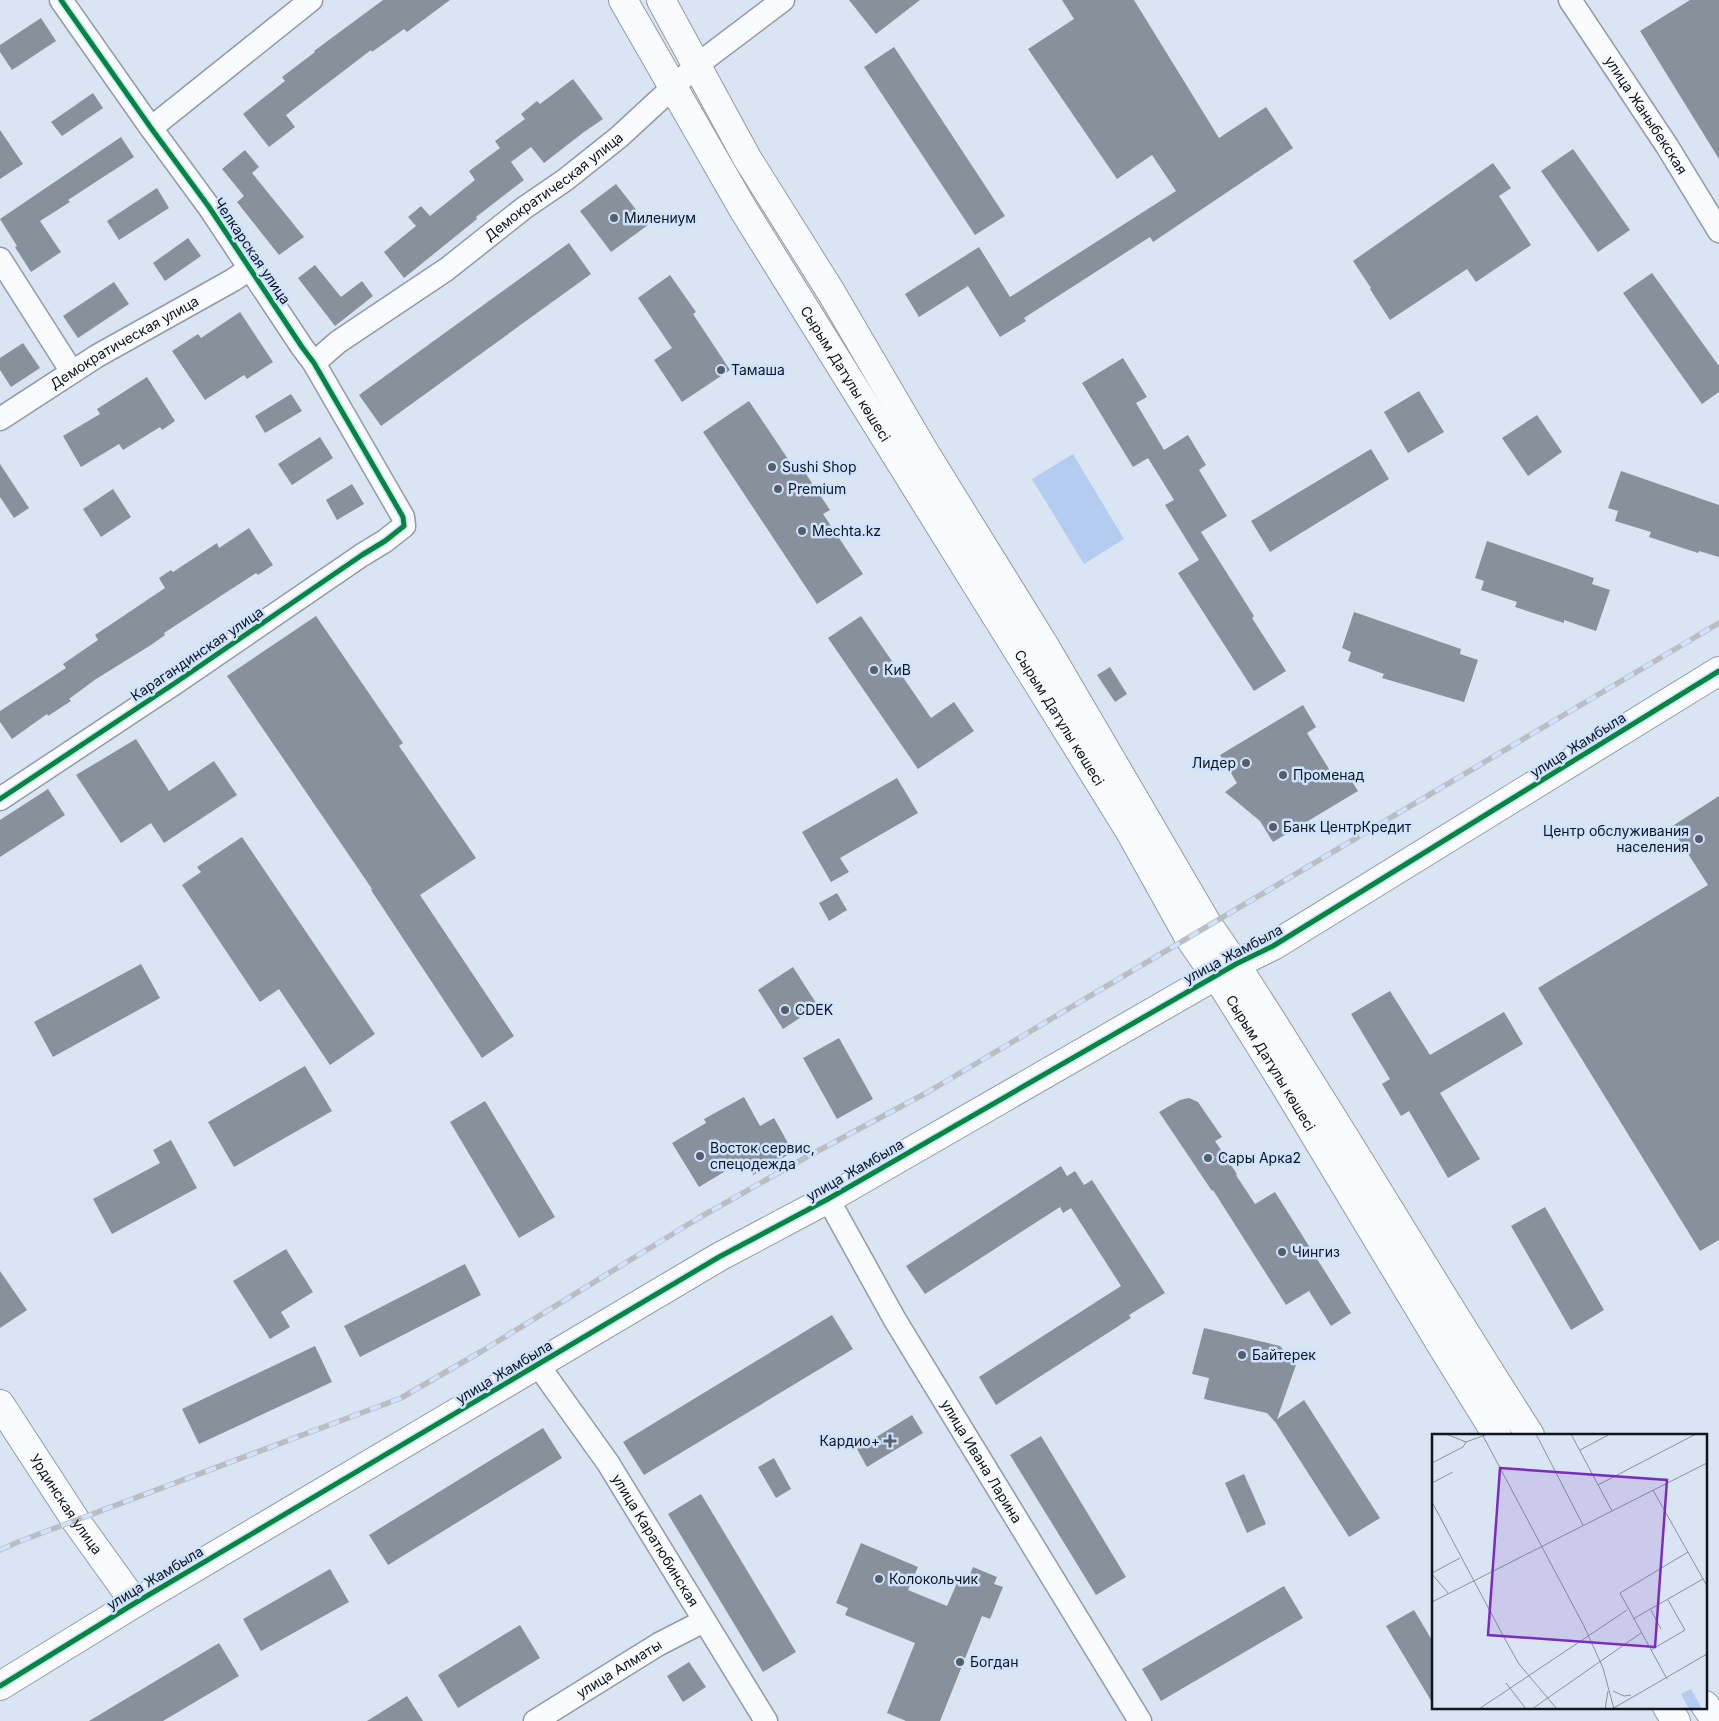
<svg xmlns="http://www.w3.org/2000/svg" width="1719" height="1721" viewBox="0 0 1719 1721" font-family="Inter,sans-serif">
	<rect width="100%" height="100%" fill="#dae5f4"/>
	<polygon fill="#b3ccf0" points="1073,454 1124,539 1084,564 1032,479"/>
	<g fill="#88909b">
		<polygon points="383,0 450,0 407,32 404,29 372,52 371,50 286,115 295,127 269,147 243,114 285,81 282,77 315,52 314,51"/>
		<polygon points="849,0 920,0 876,34"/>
		<polygon points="1062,0 1134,0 1219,138 1266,107 1293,148 1153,242 1150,237 1024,318 1026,321 1000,337 968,286 919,317 905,294 979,247 1010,297 1176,191 1152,155 1117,179 1028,49 1074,19"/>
		<polygon points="1690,0 1719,0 1719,159 1640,31"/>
		<polygon points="41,18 56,41 12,70 0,52 0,45"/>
		<polygon points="894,47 1005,216 975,235 864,67"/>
		<polygon points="573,79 603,119 584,132 544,163 531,147 511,162 524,180 476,217 477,219 404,278 384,252 416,226 408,217 421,206 430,216 475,180 469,171 500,148 495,141 525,119 521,114 537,101 540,104"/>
		<polygon points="93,93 103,108 62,136 51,122"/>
		<polygon points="0,130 23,164 0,179"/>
		<polygon points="121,137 134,157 68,200 70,202 40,221 61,252 31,272 15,247 17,246 0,219"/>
		<polygon points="1573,149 1630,230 1598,252 1541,171"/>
		<polygon points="245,150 259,167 252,173 304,237 279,255 237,202 244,196 222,169"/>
		<polygon points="1493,163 1511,188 1499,196 1531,245 1476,282 1467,269 1390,320 1370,289 1371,288 1353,261"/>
		<polygon points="616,184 648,225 611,252 580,211"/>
		<polygon points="157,188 169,208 119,240 107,221"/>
		<polygon points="188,238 201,256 165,281 153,263"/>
		<polygon points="569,243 591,274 381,426 359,395"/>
		<polygon points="315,265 341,297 362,281 373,296 335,326 298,278"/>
		<polygon points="1652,273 1719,366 1719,392 1702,404 1623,293"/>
		<polygon points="670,275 696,312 693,314 730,370 682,402 654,360 672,348 638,298"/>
		<polygon points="114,282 129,304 78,338 63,316"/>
		<polygon points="240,312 273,362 247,379 244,375 205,400 172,351 198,334 201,338"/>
		<polygon points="23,343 40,368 11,387 0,370 0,358"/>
		<polygon points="1123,358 1147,397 1136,403 1164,450 1188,435 1206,465 1199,470 1227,516 1201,532 1254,616 1252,618 1286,671 1254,691 1178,573 1199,560 1165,505 1174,500 1148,458 1133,467 1082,383"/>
		<polygon points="147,377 175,421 162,430 160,427 123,450 119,444 81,467 63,436 100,414 97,409"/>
		<polygon points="1419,391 1444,432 1408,453 1384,412"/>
		<polygon points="291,394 302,411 265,433 255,416"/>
		<polygon points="749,401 794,468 800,465 830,510 823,514 863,574 817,604 703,432"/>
		<polygon points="1537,415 1562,452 1528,476 1502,438"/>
		<polygon points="320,437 333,458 292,485 278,464"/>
		<polygon points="1371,449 1389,479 1270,552 1251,521"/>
		<polygon points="0,464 29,508 14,518 0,497"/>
		<polygon points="1621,471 1719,505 1719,557 1699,551 1698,553 1649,537 1651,532 1615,521 1618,511 1608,508"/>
		<polygon points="352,484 364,504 337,520 326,500"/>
		<polygon points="113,489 131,517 101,537 83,509"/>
		<polygon points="249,528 273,565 258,575 256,573 164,633 165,635 151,645 96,679 69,699 71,701 48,716 47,714 12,739 0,722 0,711 66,668 63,664 98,640 95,635 165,588 159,578 171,570 173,572 217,543 219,548"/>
		<polygon points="1487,541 1594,578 1592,584 1610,590 1596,631 1564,620 1564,623 1515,607 1517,602 1481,590 1484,581 1475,578"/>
		<polygon points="1354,612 1461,649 1460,654 1478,660 1464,702 1382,678 1384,674 1348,661 1351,652 1342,648"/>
		<polygon points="316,616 403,743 399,746 476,858 420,895 514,1036 482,1058 371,890 372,889 227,676"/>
		<polygon points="861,616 931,718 954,702 974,731 918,769 828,638"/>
		<polygon points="1110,667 1127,694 1115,702 1097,675"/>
		<polygon points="1303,705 1316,727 1307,733 1335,779 1346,772 1358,791 1273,842 1260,821 1225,792 1237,783 1220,755"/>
		<polygon points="136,739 169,791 214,761 237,795 164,843 151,823 121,843 76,775"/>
		<polygon points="897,778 918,813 840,858 849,872 831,882 802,832"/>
		<polygon points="48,789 65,815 0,857 0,820"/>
		<polygon points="1719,796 1719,1240 1700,1251 1538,988 1708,885 1671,827"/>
		<polygon points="242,837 375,1034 330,1065 279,989 260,1002 182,885 201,872 197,867"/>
		<polygon points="837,893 847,910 829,921 819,903"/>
		<polygon points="141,964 160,998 53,1057 34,1022"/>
		<polygon points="793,967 818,1006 783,1029 758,990"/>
		<polygon points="1390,991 1430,1055 1504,1012 1523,1044 1440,1093 1480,1159 1448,1178 1409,1111 1401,1116 1382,1084 1390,1079 1351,1014"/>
		<polygon points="839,1038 873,1099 837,1119 803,1058"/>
		<polygon points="305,1066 332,1111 234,1167 208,1122"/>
		<polygon points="744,1097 760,1126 774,1118 793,1152 753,1175 744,1160 699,1187 672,1143 706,1123 704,1119"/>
		<polygon points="1189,1098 1198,1102 1222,1137 1215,1141 1237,1174 1236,1175 1255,1204 1275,1192 1351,1313 1331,1326 1309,1291 1286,1305 1213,1190 1212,1191 1159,1112 1180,1100"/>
		<polygon points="485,1101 555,1217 519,1238 450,1122"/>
		<polygon points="171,1140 197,1188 112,1234 93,1199 160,1163 153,1150"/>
		<polygon points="1061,1166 1067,1176 1075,1171 1084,1185 1092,1180 1165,1293 1129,1315 1131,1318 996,1405 979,1377 1121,1286 1071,1208 1063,1213 1060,1207 925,1294 906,1266"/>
		<polygon points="1545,1207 1604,1310 1571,1330 1511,1226"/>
		<polygon points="286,1249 313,1292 281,1312 290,1327 270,1339 233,1281"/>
		<polygon points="465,1264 481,1295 360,1357 344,1326"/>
		<polygon points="0,1271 27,1310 0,1328"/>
		<polygon points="832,1315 853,1349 644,1475 623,1442"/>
		<polygon points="1204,1328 1280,1346 1296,1365 1277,1419 1304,1400 1380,1518 1349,1537 1276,1423 1267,1413 1204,1399 1209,1378 1192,1374"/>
		<polygon points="315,1346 332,1382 199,1444 182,1409"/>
		<polygon points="912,1415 923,1433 867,1467 857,1449"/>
		<polygon points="543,1428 562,1458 388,1565 369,1535"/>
		<polygon points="1041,1436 1126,1577 1096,1595 1010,1455"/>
		<polygon points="774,1458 791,1489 776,1498 758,1467"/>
		<polygon points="1244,1474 1266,1524 1247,1533 1225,1483"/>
		<polygon points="701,1494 796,1652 763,1672 668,1514"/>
		<polygon points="861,1543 918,1567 908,1590 947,1606 961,1574 969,1577 973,1567 997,1577 994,1584 1003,1587 990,1619 982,1616 940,1721 906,1721 887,1713 915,1643 845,1615 848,1608 836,1603"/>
		<polygon points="330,1569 349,1602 261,1651 243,1619"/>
		<polygon points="1284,1586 1303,1618 1161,1701 1142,1669"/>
		<polygon points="1414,1610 1433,1642 1433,1704 1386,1626"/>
		<polygon points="520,1625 540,1658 458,1708 438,1675"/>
		<polygon points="219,1643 239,1676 163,1721 89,1721"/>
		<polygon points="689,1662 706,1687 683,1702 667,1676"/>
		<polygon points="407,1696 423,1721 367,1721"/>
	</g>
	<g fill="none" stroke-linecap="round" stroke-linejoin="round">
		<g stroke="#929aa6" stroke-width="25">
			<g id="street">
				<path id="s1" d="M1570,0L1667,146L1719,231"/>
				<polyline points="151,128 311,0"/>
				<polyline points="0,259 72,372"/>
				<path id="s2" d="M314,363L338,342L447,269L524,208L565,180L619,137L697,65L783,0"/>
				<path id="s3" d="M0,419L97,356L233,280L251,268"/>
				<polyline points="0,799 175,683 362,555 385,541 404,526 403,517 314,363 302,347 209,207 151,128 61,0"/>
				<path id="s4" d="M828,1199L895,1320L1140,1721"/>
				<path id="s5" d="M538,1365L608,1463L766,1721"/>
				<path id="s6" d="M535,1721L659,1644L704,1621"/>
			</g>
		</g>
		<g stroke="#929aa6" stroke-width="30">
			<g id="secondary">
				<path id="s7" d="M0,1404L76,1521L135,1603"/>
				<polyline points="0,1686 135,1603 719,1257 828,1199 1236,964 1273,946 1719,671"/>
			</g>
		</g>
		<g stroke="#929aa6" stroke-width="30">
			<g id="highway">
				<path id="s8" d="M623,0L743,209L1129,830L1188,936L1226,991L1281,1079L1443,1348L1497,1435"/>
				<path d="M661,0L747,158L831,292L927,456L1046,648L1208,925C1243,973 1274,1024 1305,1074C1381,1194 1453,1316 1530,1435"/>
				<polyline points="1705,1705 1716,1721"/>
				<polyline points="1667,1707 1676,1721"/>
			</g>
		</g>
		<use href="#street" stroke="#f9fbfd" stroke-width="22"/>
		<use href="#secondary" stroke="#f9fbfd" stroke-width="28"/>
		<use href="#highway" stroke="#f9fbfd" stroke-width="28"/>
		<g stroke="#babdc1" stroke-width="5.5">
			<polyline id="rail" points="0,1550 18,1542 401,1398 482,1351 697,1219 803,1159 928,1092 1719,623"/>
		</g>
		<use href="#rail" stroke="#cfe3ff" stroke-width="4" stroke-dasharray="11" stroke-linecap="butt"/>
		<g stroke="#cfe3ff" stroke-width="8">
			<g id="cycleway">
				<polyline points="0,799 175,683 362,555 385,541 404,526 403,517 314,363 302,347 209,207 151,128 61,0"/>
				<polyline points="0,1686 135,1603 719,1257 828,1199 1236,964 1273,946 1719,671"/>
			</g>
		</g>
		<use href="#cycleway" stroke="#00873e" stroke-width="5"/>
	</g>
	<g fill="#555e6a" stroke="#cfe3ff" stroke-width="2">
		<circle cx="614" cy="218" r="5"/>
		<circle cx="721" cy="370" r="5"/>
		<circle cx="772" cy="467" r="5"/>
		<circle cx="778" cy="489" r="5"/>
		<circle cx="802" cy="531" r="5"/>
		<circle cx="874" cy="670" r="5"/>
		<circle cx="1246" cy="763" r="5"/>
		<circle cx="1283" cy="775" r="5"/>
		<circle cx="1273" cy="827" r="5"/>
		<circle cx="1699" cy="839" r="5"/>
		<circle cx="785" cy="1010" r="5"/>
		<circle cx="700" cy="1156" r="5"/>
		<circle cx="1208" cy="1158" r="5"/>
		<circle cx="1282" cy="1252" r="5"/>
		<circle cx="1242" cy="1355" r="5"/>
		<path d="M887.5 1433.5h5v5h5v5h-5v5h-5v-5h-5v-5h5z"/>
		<circle cx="879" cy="1579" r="5"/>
		<circle cx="960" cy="1662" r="5"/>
	</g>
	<g text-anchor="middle" stroke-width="5" stroke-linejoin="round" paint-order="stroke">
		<g font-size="14" fill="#0e151f" stroke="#cfe3ff">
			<text dy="5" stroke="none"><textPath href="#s1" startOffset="138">улица Жаныбекская</textPath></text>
			<text dy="5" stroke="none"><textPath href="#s2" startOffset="298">Демократическая улица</textPath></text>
			<text transform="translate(252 251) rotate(56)" y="5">Челкарская улица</text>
			<text dy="5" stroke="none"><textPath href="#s3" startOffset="146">Демократическая улица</textPath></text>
			<text dy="5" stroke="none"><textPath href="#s8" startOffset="435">Сырым Датұлы көшесі</textPath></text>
			<text transform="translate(197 654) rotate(-34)" y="5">Карагандинская улица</text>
			<text dy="5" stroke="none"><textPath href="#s8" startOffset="840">Сырым Датұлы көшесі</textPath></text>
			<text transform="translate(1578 745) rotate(-32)" y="5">улица Жамбыла</text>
			<text transform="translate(1233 954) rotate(-28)" y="5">улица Жамбыла</text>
			<text dy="5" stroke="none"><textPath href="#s8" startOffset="1245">Сырым Датұлы көшесі</textPath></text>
			<text transform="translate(855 1170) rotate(-30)" y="5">улица Жамбыла</text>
			<text transform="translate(504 1372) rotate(-31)" y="5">улица Жамбыла</text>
			<text dy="5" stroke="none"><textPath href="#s4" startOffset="304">улица Ивана Ларина</textPath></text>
			<text dy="5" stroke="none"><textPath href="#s7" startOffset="120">Урдинская улица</textPath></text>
			<text dy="5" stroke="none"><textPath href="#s5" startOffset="211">улица Каратюбинская</textPath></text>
			<text transform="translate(155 1578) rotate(-31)" y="5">улица Жамбыла</text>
			<text dy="5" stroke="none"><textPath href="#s6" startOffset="99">улица Алматы</textPath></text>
		</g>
		<g font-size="14" fill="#0e151f" stroke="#cfe3ff" text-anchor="start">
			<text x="624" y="223">Милениум</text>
			<text x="731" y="375">Тамаша</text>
			<text x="782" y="472">Sushi Shop</text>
			<text x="788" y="494">Premium</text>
			<text x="812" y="536">Mechta.kz</text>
			<text x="884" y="675">КиВ</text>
			<text x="1236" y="768" text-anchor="end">Лидер</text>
			<text x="1293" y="780">Променад</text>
			<text x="1283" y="832">Банк ЦентрКредит</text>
			<text x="1689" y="836" text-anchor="end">Центр обслуживания<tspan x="1689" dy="16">наcеления</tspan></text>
			<text x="795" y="1015">CDEK</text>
			<text x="710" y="1153">Восток сервис,<tspan x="710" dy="16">спецодежда</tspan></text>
			<text x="1218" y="1163">Сары Арка2</text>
			<text x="1292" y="1257">Чингиз</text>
			<text x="1252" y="1360">Байтерек</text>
			<text x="880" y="1446" text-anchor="end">Кардио+</text>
			<text x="889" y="1584">Колокольчик</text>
			<text x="970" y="1667">Богдан</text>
		</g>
	</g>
	<g transform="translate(1432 1434)">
		<rect width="275" height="275" fill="#dae5f4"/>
		<path d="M259,255L270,275H257L249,260Z" fill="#b3ccf0"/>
		<path fill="none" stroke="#88929f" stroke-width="1" d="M14,0L34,8L56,0M50,0L152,192L171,234L182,275M104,0L151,91M139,0L180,77M148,16L178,0M0,29L31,13L34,8M0,49L21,38M166,51L264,0M221,56L275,152M0,68L74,207L87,230L125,275M0,139L28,124M0,140L16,159M0,168L275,29M219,176L229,195M201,185L271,145M219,216L253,196L236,166M235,245L188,159L256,118M74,249L94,275M181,257L192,262L199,261M47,275L195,176M100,275L209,199M173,275L176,257M180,275L275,220"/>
		<path fill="#7b2cbf" fill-opacity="0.15" stroke="#7b2cbf" stroke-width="2.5" d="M68,34L235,46L223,213L56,201Z"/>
		<rect width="275" height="275" fill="none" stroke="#0e151f" stroke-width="2.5"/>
	</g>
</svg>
